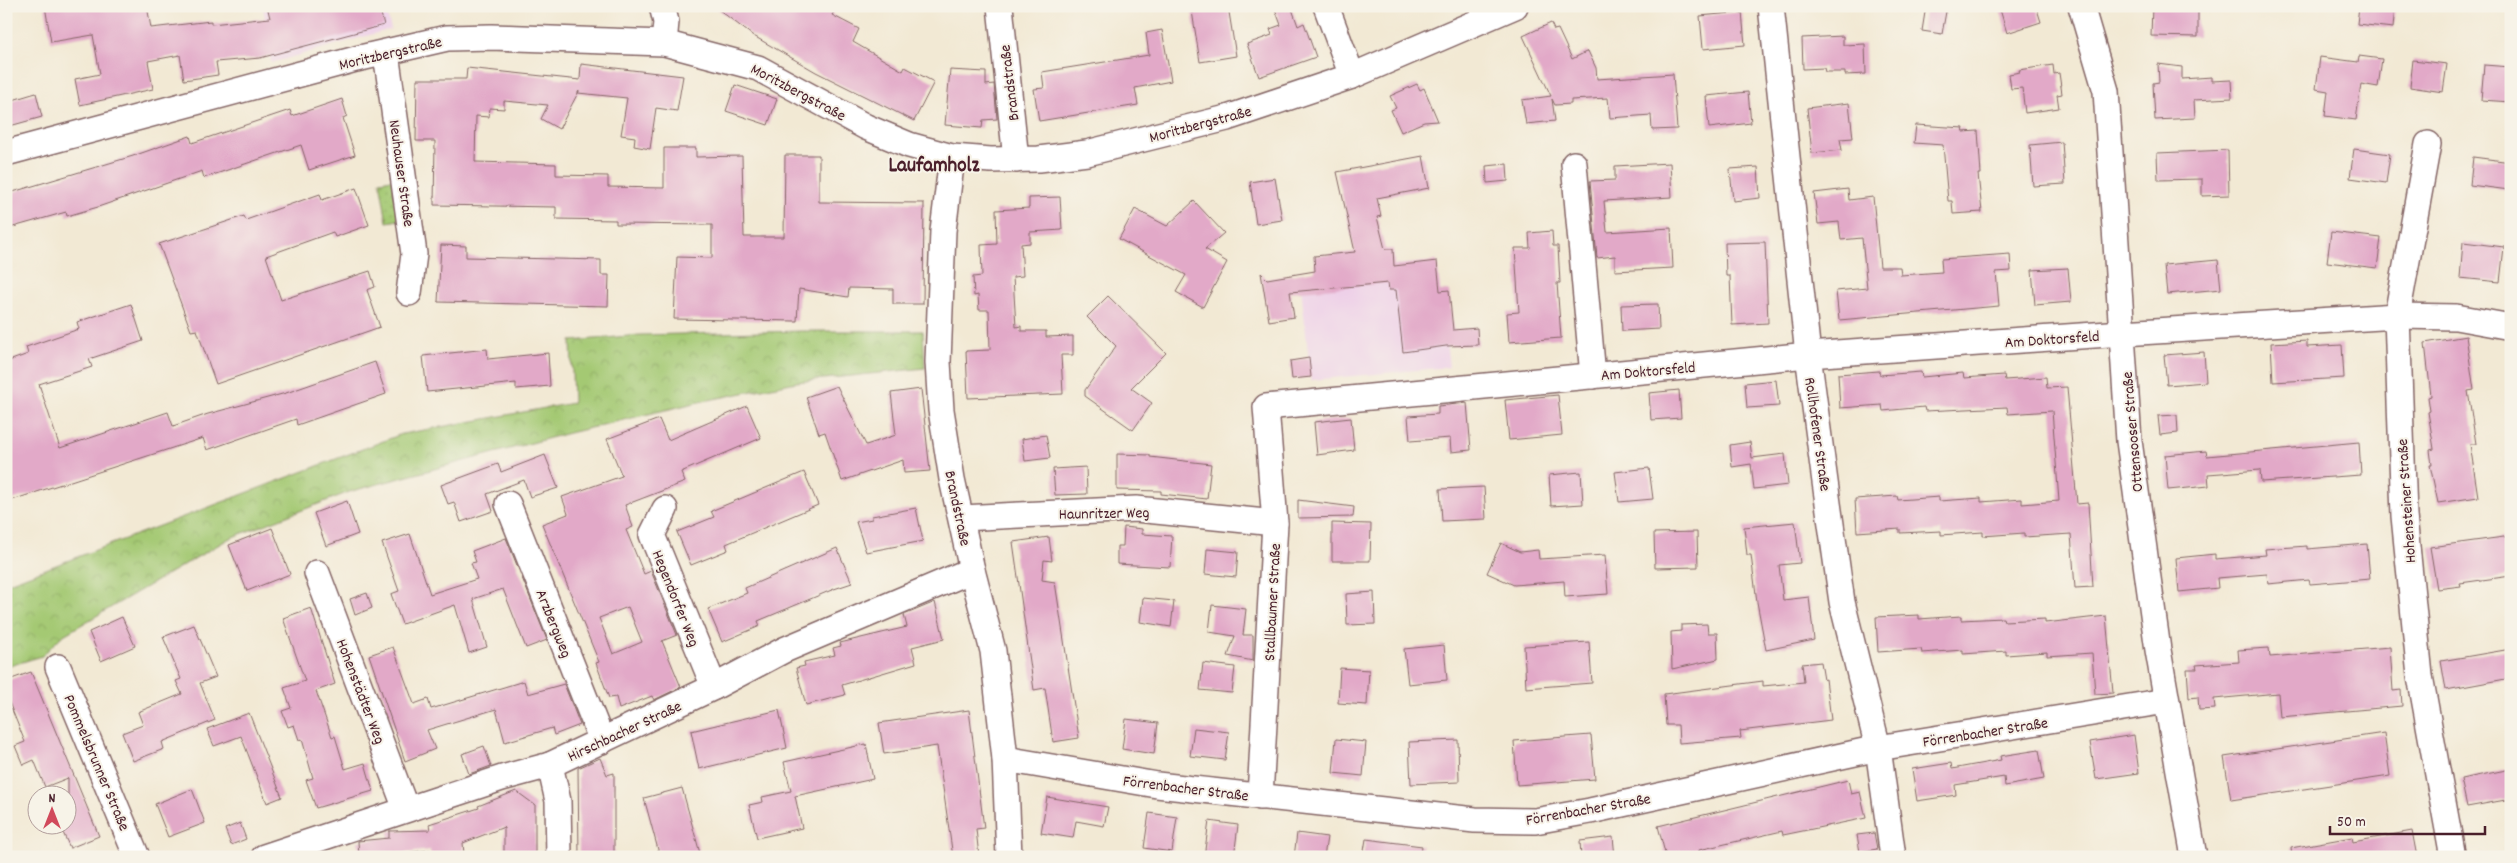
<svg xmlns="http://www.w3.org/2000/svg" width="2517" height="863" viewBox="0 0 2517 863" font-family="Dekko,sans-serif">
	<defs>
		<pattern id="grass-dots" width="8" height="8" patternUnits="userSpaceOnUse" patternTransform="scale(1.25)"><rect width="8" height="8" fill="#a4c973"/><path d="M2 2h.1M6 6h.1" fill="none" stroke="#8fac64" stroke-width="1.8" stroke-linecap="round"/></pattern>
		<pattern id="park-crowns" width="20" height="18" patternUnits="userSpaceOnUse" patternTransform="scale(1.25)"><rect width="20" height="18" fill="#a4c973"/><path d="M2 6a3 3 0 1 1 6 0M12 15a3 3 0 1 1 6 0" fill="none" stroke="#8fac64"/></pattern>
	</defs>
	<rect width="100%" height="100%" fill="#f7f3e8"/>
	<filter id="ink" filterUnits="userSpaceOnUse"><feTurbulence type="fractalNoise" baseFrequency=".02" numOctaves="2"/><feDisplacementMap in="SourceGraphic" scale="10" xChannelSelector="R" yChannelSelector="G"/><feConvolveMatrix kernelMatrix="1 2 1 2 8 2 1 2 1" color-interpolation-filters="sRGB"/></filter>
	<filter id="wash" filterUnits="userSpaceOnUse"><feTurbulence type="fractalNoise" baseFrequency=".0096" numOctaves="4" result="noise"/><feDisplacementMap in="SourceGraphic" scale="20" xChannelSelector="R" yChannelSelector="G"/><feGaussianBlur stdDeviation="1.12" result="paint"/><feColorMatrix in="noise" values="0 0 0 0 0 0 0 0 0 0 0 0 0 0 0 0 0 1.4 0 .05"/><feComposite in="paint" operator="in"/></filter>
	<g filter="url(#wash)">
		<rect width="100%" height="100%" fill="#f2e9d4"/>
		<g fill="#eed0e8">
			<polygon points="263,6 385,6 391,29 271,63"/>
			<polygon points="1393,249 1394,265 1437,261 1449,367 1311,380 1301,287 1384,250"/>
		</g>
		<polygon fill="url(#grass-dots)" stroke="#77744f" points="392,179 399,220 387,222 380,181"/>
		<polygon fill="url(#park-crowns)" stroke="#77744f" points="803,331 923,331 925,368 796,382 699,402 569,433 352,491 230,538 62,636 42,656 6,667 6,584 402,434 573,403 571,341 640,335"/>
		<g id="blocks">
			<g fill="#e2a9c8" fill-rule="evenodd">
				<polygon points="45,6 147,6 151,28 211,21 211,24 270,18 267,6 379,6 384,25 260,58 216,62 218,75 184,80 180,55 148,61 153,89 80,105 75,79 100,74 93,35 51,42"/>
				<polygon points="714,6 837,6 832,15 859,29 853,42 903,71 905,67 934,82 914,121 816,72 752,35"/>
				<polygon points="1218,6 1228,6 1236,56 1200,62 1192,11"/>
				<polygon points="1274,6 1291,6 1298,26 1304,23 1316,57 1259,77 1247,44 1272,35 1270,29 1281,25"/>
				<polygon points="1926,6 1947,6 1942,34 1922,31"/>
				<polygon points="1999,6 2036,6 2041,22 2007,33"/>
				<polygon points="2152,6 2198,6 2198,37 2151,36"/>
				<polygon points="2359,6 2395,6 2393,28 2357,24"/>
				<polygon points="1742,12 1745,45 1703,49 1700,16"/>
				<polygon points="1551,23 1554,30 1558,29 1572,59 1588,51 1596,68 1597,79 1673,74 1677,129 1652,130 1651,115 1610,118 1608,98 1571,100 1571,104 1555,105 1552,99 1555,121 1526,124 1522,100 1551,96 1523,36"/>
				<polygon points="1162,30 1171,81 1135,88 1138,105 1039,121 1034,89 1044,88 1042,72 1149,55 1146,33"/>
				<polygon points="1843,36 1843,45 1865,44 1866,74 1845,75 1845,72 1825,72 1824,68 1803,69 1802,38"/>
				<polygon points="2359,56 2382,59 2378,87 2361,84 2356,120 2325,116 2328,91 2316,89 2320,57 2358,62"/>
				<polygon points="2413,60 2447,64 2443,92 2410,87"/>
				<polygon points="581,64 683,76 677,111 656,108 650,149 634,146 635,137 621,135 627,98 578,93 579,91 559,129 541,119 548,105 504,101 504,109 490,108 489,117 476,116 475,162 556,164 556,175 608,176 608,187 664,188 664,148 696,148 696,157 742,156 744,237 784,237 785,155 819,155 819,202 924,203 923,304 893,304 893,289 849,288 848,297 799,289 797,321 674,319 677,257 712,258 712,225 616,224 616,220 556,219 556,207 434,205 435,141 416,141 417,79 466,79 467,68 580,80"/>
				<polygon points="2158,64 2182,67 2182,79 2212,77 2212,81 2231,80 2232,98 2194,100 2195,118 2155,120 2153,83 2159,82"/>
				<polygon points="2053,65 2054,74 2059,73 2062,94 2057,95 2059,108 2025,113 2022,88 2011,89 2009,74 2020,72 2019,70"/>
				<polygon points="2484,65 2511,67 2511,102 2481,100"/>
				<polygon points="950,70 986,72 986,85 994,84 997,119 983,120 982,128 945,125"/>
				<polygon points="1417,84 1420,90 1424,88 1438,121 1424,122 1401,132 1391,110 1396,108 1390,96"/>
				<polygon points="735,85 777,99 768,125 726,111"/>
				<polygon points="1748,92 1751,123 1709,128 1706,96"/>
				<polygon points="36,93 42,117 6,127 6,102"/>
				<polygon points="342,99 347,116 343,118 355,155 309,170 301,145 204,178 202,171 98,207 67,216 66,212 6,229 6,194 133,156 190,136 192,143 290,110 292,116"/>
				<polygon points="1849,103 1853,138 1840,139 1842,150 1812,153 1807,108"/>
				<polygon points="1916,125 1964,128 1963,132 1978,131 1981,174 1978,174 1982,212 1953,214 1952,201 1948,201 1943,145 1914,143"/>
				<polygon points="2062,142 2065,184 2033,186 2030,145"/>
				<polygon points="2354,149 2390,154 2386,183 2350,178"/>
				<polygon points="2228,150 2229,195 2202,196 2202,179 2158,180 2157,153"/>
				<polygon points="1423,156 1429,188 1377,198 1381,216 1377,217 1385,249 1393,249 1394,266 1437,261 1440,291 1449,290 1453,330 1477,328 1478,345 1446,346 1403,352 1396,290 1389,290 1388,283 1290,292 1294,317 1269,321 1261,273 1267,279 1315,271 1314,256 1355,252 1337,172"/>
				<polygon points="2473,157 2511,162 2509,190 2470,185"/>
				<polygon points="1670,163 1672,197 1604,201 1607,232 1671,228 1673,268 1615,271 1615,256 1597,258 1590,181 1615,180 1615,166"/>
				<polygon points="1507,164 1508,181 1487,183 1486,166"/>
				<polygon points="1758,167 1760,198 1733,201 1730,169"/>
				<polygon points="1275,178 1282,220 1256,224 1250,182"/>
				<polygon points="356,188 369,225 335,237 333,232 266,256 281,300 370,271 375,287 367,290 380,327 216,384 197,330 191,331 159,244 244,216 246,220 320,194 322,200"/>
				<polygon points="1848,189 1849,200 1873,197 1880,267 1900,267 1901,275 1942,272 1941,259 2010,254 2011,271 1996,272 1999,306 1839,320 1836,291 1867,288 1862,238 1841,240 1839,222 1818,224 1814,193"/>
				<polygon points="1060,197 1062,230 1030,232 1030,243 1021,244 1023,276 1013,277 1016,327 1021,326 1021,331 1046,331 1046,337 1073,336 1073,355 1061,355 1063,394 968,398 966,351 990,350 989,310 979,310 978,295 974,296 973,277 982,276 981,245 997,244 996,210 1029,208 1029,198"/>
				<polygon points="1194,201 1224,233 1205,249 1227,262 1203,307 1176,292 1186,275 1119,239 1135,209 1167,226"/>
				<polygon points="1552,231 1553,246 1558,246 1560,283 1557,283 1561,338 1509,342 1507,313 1519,312 1515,248 1530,248 1529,233"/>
				<polygon points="2331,232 2381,238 2377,268 2327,262"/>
				<polygon points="1765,242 1768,323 1732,325 1730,276 1726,276 1725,243"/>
				<polygon points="2463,242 2504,247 2500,282 2460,278"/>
				<polygon points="441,245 466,246 466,257 601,260 601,275 609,275 608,306 438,302"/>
				<polygon points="2218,260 2221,289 2167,294 2164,265"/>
				<polygon points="2068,268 2071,302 2035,305 2032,270"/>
				<polygon points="1108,296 1166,353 1131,388 1152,403 1133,430 1085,396 1085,390 1116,346 1087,317"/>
				<polygon points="131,304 143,341 89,359 92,367 39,384 60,448 168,412 173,426 208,414 286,393 375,362 386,394 297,425 296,419 207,450 203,438 6,502 6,362 28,354 26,347 79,329 77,322"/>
				<polygon points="1658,304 1659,329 1622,331 1621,305"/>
				<polygon points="2466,336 2474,390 2468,391 2476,444 2470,444 2478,497 2438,503 2430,465 2432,465 2430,450 2434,449 2428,412 2430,411 2428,397 2431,396 2425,343"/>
				<polygon points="2307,341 2307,347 2342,345 2344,378 2273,382 2271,343"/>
				<polygon points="487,349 488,359 548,353 550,386 516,389 516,383 427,392 423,356"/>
				<polygon points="2204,352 2206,382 2167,385 2164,355"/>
				<polygon points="1309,358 1311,377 1292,379 1290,361"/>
				<polygon points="1879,371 1880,375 1921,372 1922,377 1963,373 1964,378 2004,375 2005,380 2046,377 2047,388 2067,387 2077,504 2088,503 2093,587 2075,588 2071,534 2024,537 2024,533 1983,536 1983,532 1941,535 1941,531 1900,533 1900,529 1857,532 1855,499 1897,496 1898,500 1939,497 1939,501 1981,498 1981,502 2022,499 2022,504 2059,501 2052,411 2008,414 2007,407 1925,411 1924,407 1883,411 1882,405 1840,408 1838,374"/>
				<polygon points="1776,380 1779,406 1747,408 1745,383"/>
				<polygon points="837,386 866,445 896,435 891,393 921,389 930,471 904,473 903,460 842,481 825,432 819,434 806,397"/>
				<polygon points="1679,390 1681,418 1651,420 1649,393"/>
				<polygon points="1558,395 1562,435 1509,440 1505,400"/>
				<polygon points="1467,403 1471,450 1451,452 1450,438 1410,441 1408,416 1438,414 1438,406"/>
				<path d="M747,406L761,438L681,472L685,482L625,505L633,527L626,530L644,574L651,571L677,635L662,641L681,687L654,700L652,696L619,709L616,697L609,698L596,663L599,662L542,524L568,514L562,497L622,476L607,439L659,419L668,440ZM628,607L642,642L613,654L599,618Z"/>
				<polygon points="2177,415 2178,433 2160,435 2158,416"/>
				<polygon points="1351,418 1354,450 1317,455 1314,422"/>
				<polygon points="1046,435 1050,458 1025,461 1022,439"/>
				<polygon points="1750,442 1752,458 1785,454 1788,485 1754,489 1751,464 1732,467 1730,445"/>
				<polygon points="2359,442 2361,475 2261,482 2260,470 2208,474 2209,486 2168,490 2165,455 2206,451 2207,456"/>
				<polygon points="1117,454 1150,455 1150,457 1211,464 1207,499 1161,494 1161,491 1117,490"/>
				<polygon points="545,455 558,488 530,497 524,480 487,494 493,511 461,522 454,502 448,504 441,485 498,464 501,472"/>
				<polygon points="1086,467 1087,494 1055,495 1053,469"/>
				<polygon points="1649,468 1653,499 1619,502 1615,472"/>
				<polygon points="804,472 818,505 726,544 728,550 691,565 677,532 714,517 711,511"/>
				<polygon points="1581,472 1583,504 1551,506 1549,475"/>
				<polygon points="1484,487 1486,519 1442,521 1440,489"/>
				<polygon points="1298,500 1354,507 1353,517 1298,518"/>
				<polygon points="347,501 358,534 326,546 314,513"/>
				<polygon points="916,508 923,541 866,552 856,522 872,519 872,516"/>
				<polygon points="1795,522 1800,563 1779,565 1783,600 1809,597 1814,640 1766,650 1757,602 1751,555 1747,555 1744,527"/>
				<polygon points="1332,523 1371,524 1370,561 1332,561"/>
				<polygon points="1124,527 1142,529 1142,534 1172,536 1170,567 1117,564 1117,546 1123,546"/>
				<polygon points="272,528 290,574 247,591 229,545"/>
				<polygon points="1697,532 1698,567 1655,568 1654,533"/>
				<polygon points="410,534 430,594 477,579 471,563 476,562 472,551 506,538 547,640 526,648 503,589 473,599 487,647 469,653 455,605 402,624 391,594 399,591 382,543"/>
				<polygon points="2511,536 2511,576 2460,583 2461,586 2437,589 2430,547"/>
				<polygon points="1049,537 1052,561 1044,560 1042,580 1055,582 1079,738 1053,742 1045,688 1034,690 1013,542"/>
				<polygon points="1501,543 1520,552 1538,550 1539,559 1605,555 1608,594 1565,597 1564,581 1514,585 1487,573"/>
				<polygon points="2367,544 2370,579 2310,584 2309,580 2268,584 2267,574 2217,578 2218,588 2179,592 2176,558 2215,554 2215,559 2266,555 2265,549 2307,546 2307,549"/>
				<polygon points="837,548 852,583 834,589 758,621 760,626 722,642 708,609 747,593 745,588"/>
				<polygon points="1207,549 1238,552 1236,577 1205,574"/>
				<polygon points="1374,592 1375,624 1347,625 1346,594"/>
				<polygon points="367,593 372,608 355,615 350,599"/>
				<polygon points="1143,598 1174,601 1171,627 1140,622"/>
				<polygon points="935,602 944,639 912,647 916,663 842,685 845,695 806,705 796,668 805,666 804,662 835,655 833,648 841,646 840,643 907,627 904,615"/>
				<polygon points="1212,605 1246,609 1243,635 1253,635 1253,661 1228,656 1235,636 1209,632"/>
				<polygon points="311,608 335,684 316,691 332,737 335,736 345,769 365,763 373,791 316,808 306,780 313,778 302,739 299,740 294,725 288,727 282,711 291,708 284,688 305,681 283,618"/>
				<polygon points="1919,615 1919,619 1961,616 1961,620 2003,618 2004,621 2045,619 2045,623 2106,616 2113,693 2095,694 2092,653 2047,656 2047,652 2006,655 2006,651 1963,654 1963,650 1922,653 1921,649 1878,652 1876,617"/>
				<polygon points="122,617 135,646 101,661 89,632"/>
				<polygon points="1707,624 1708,633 1717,633 1718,659 1672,669 1671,632 1681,631 1681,625"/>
				<polygon points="194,625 216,677 200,683 215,720 162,742 164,749 133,761 122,733 143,725 138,712 182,694 176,681 181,679 163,637"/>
				<polygon points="1589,642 1592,683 1526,688 1524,646"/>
				<polygon points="1444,645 1447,680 1408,684 1404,649"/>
				<polygon points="393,647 414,704 428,699 431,709 524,681 528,694 564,684 580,725 554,735 552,728 505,742 496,709 427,730 435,749 405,761 369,655"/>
				<polygon points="2390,647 2393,691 2401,690 2402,706 2280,717 2278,693 2214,699 2215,709 2199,710 2198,697 2189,698 2187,669 2197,669 2196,665 2239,662 2238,650 2269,648 2270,657"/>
				<polygon points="2511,649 2511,678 2446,690 2441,661"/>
				<polygon points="1821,662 1824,680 1826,679 1831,720 1740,731 1741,738 1679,743 1678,725 1666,725 1664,694 1763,681 1763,686 1804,682 1802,664"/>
				<polygon points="1203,663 1235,667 1232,693 1200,690"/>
				<polygon points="1340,668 1369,670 1367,705 1338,703"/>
				<polygon points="31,672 99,836 70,848 60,826 68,826 68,778 45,787 34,760 23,765 15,746 25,742 6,695 6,681"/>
				<polygon points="779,710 787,748 699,769 691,731"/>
				<polygon points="969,710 984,828 976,829 979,857 953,857 937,746 884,754 879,723"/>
				<polygon points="249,713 282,797 267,803 241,736 214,746 207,729"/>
				<polygon points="1126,719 1158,723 1154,754 1122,749"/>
				<polygon points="1194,728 1229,732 1225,760 1190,756"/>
				<polygon points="2384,733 2390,776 2231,800 2224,757"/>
				<polygon points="1591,735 1595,779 1517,785 1514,741"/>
				<polygon points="2134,735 2139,773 2096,779 2090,742"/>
				<polygon points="1336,739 1366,742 1363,776 1333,773"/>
				<polygon points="1458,740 1459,782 1411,784 1409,742"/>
				<polygon points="866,744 873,779 795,796 802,828 757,838 749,805 763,802 762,797 791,791 784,762"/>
				<polygon points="484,746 491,766 469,774 462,754"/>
				<polygon points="2039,750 2044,779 2005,786 2004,777 1955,785 1956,795 1917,801 1912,769 1951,763 1952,769 2001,760 2000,756"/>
				<polygon points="600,758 607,775 614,773 614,857 579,857 578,768"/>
				<polygon points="2511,769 2511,799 2467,807 2461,779"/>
				<polygon points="1848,780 1851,794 1860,792 1866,818 1783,835 1782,831 1699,850 1699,853 1684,857 1666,857 1658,826"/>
				<polygon points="682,788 701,857 660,857 644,798"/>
				<polygon points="192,789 205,823 168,837 155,804"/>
				<polygon points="516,791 535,805 535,857 504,857 504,827 463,843 464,854 431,857 430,850 397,854 397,857 359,857 358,841 389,838 389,831 430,830 429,824 479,808 478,806"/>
				<polygon points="1047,797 1108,807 1104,826 1076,821 1073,838 1041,833"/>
				<polygon points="1149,813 1177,817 1172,852 1144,848"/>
				<polygon points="1209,821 1238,825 1234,857 1204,857"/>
				<polygon points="240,823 246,839 231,845 225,829"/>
				<polygon points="2412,831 2417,857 2292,857 2291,848 2352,837 2353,842"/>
				<polygon points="1297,833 1327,837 1324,857 1294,857"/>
				<polygon points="1874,833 1877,849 1860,852 1857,835"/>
				<polygon points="1613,837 1615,857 1581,857 1580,841"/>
				<polygon points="1366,839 1422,846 1421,857 1363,857"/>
			</g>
		</g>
	</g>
	<g filter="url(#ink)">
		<use href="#blocks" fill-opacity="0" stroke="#856666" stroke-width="1"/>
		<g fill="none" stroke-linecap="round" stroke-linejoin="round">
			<g stroke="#856666" stroke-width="28">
				<g id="minor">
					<polyline points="662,6 666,22 664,43"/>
					<polyline points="1000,6 1016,160"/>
					<polyline points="1326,6 1352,76"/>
					<polyline points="1771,6 1808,355 1825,482 1842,602 1878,748 1893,857"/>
					<polyline points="2081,6 2106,91 2129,441 2158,650 2194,857"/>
					<polyline points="386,53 414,254 409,293"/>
					<polyline points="2428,144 2397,316 2404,516 2420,676 2453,857"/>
					<polyline points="6,153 356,59 447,38 491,37 664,43 758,68 866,127 909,145 952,157 991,160 1039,159 1087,153 1227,118 1352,76 1515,6"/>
					<polyline points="952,157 943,231 938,362 941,410 952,479 972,570 993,651 1005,759 1009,857"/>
					<polyline points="1574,164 1593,376"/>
					<polyline points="508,504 602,741"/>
					<polyline points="665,509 652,535 714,687"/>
					<polyline points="962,518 1136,509 1275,523"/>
					<polyline points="317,573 406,809"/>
					<polyline points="58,667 137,857"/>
					<polyline points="1005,759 1157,785 1475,820 1535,821 1590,811 1878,748 2166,701"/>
					<polyline points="550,765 558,801 559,857"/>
					<polyline points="1260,797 1275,523 1266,407 1808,355 2123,333 2397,316 2456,317 2511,327"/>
					<polyline points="264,857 502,778 550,765 714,687 784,650 972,570"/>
				</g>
			</g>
			<use href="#minor" stroke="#fff" stroke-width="25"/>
		</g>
	</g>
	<g text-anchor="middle" stroke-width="4" stroke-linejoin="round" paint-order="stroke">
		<g font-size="16" fill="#4a1f2b" stroke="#f7f3e8">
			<text transform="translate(390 52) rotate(-13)" y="6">Moritzbergstraße</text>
			<text transform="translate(1008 83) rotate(-97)" y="6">Brandstraße</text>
			<text transform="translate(799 91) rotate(28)" y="6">Moritzbergstraße</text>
			<text transform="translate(1200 123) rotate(-15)" y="6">Moritzbergstraße</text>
			<text transform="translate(403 173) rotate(82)" y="6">Neuhauser Straße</text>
			<text transform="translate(2052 338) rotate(-4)" y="6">Am Doktorsfeld</text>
			<text transform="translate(1648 370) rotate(-5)" y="6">Am Doktorsfeld</text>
			<text transform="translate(2131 432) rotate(-95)" y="6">Ottensooser Straße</text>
			<text transform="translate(1819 434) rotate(82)" y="6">Rollhofener Straße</text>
			<text transform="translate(2405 501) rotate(-94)" y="6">Hohensteiner Straße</text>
			<text transform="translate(959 508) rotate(78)" y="6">Brandstraße</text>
			<text transform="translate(1104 512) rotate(-1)" y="6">Haunritzer Weg</text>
			<text transform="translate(677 598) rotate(68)" y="6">Hegendorfer Weg</text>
			<text transform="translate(1271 602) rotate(-87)" y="6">Stallbaumer Straße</text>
			<text transform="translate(555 623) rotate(68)" y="6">Arzbergweg</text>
			<text transform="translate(362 691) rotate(69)" y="6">Hohenstädter Weg</text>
			<text transform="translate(624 730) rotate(-25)" y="6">Hirschbacher Straße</text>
			<text transform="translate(1985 731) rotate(-9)" y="6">Förrenbacher Straße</text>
			<text transform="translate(98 762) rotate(67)" y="6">Pommelsbrunner Straße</text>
			<text transform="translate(1186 787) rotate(7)" y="6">Förrenbacher Straße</text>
			<text transform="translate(1588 808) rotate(-10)" y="6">Förrenbacher Straße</text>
		</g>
		<g font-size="21" font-weight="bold" fill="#4a1f2b" stroke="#f7f3e8">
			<text x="934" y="171">Laufamholz</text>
		</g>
	</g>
	<rect width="2517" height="863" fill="none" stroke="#f7f3e8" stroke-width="25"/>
	<g transform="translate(52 810)"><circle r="24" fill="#f7f3e8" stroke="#b29e9c"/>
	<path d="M0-4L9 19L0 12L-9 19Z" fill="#d1495b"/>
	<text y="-8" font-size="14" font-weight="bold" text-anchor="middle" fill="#4a1f2b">N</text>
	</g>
	<path d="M2330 826v8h155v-8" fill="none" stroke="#4a1f2b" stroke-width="2.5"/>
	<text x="2337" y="826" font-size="15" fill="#4a1f2b" stroke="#f7f3e8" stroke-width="4" paint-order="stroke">50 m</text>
</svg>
